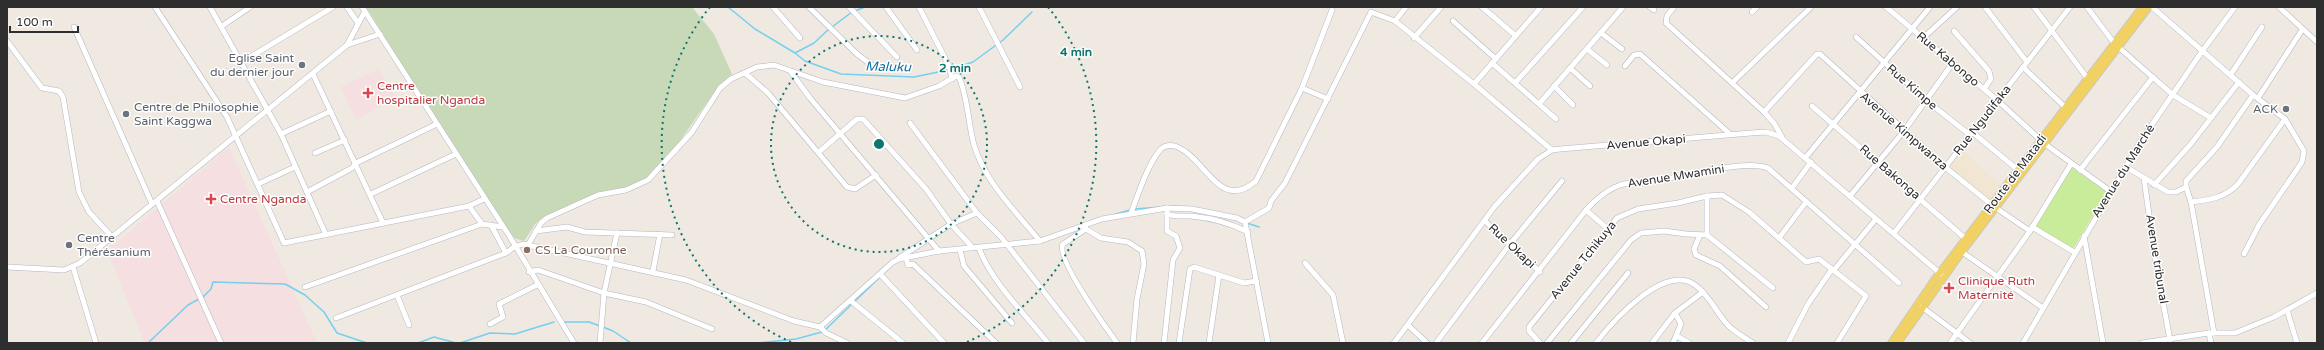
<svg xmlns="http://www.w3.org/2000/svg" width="2324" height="350" viewBox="0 0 2324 350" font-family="'Varela Round',sans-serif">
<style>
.education{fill:#f0e6d1}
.medical{fill:#f5dfe0}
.cemetery{fill:#c8d9b8}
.pitch{fill:#c9ec9a}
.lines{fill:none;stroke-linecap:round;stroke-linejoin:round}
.stream{stroke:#75cff0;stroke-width:1.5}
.minor-casing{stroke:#b4b7c1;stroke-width:6}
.major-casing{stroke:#c9c9c9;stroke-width:8}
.minor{stroke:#fff;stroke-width:5}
.major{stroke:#f2d163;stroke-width:6}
.ring{fill:none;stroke:#0f766e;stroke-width:2;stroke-dasharray:2 4}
.worship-dot{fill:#6b7280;stroke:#fff;stroke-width:1.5}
.health-dot{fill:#e0444e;stroke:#fff;stroke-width:1.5}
.education-dot{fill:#8d6e63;stroke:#fff;stroke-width:1.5}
.labels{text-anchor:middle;stroke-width:3;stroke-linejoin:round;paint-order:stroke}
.worship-label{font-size:12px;fill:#5b616d;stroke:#fff;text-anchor:end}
.street-label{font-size:12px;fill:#2e2e2e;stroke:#fff}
.health-label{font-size:12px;fill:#be3a42;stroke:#fff;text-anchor:start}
.education-label{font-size:12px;fill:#785e54;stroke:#fff;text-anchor:start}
.water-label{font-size:13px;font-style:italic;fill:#0d6fa3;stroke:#fff}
.centre{fill:#0f766e;stroke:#fff;stroke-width:2}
.ring-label{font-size:12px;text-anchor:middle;font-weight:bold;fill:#0f766e;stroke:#fff;stroke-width:3;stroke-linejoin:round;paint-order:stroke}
</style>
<rect width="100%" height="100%" fill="#efe9e1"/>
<path class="education" d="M1961 149 2001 186 1990 201 1948 166Z"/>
<g class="medical">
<path d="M379 69 395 98 356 120 341 87Z"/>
<path d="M229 147 317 343H145L107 251Z"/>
</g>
<path class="cemetery" d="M366 7H692L714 34 732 74C701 102 682 147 650 176 635 190 613 187 595 194 577 200 560 210 543 218L536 223 524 241 514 238 472 178Z"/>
<path class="pitch" d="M2071 167 2107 192 2073 249 2035 226Z"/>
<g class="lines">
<g class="stream">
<path d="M728 7 755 29 795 53 805 61 841 74 914 77 948 70"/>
<path d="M855 11 865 7"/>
<path d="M832 27 852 12"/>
<path d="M795 53 814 43 829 29"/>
<path d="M952 69 973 62 1003 40 1032 12"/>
<path d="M1134 209 1176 206"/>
<path d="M1113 215 1130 210"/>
<path d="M1247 223 1259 227"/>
<path d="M203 297 211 289 213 282 285 284 305 295 324 312 337 333 367 343"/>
<path d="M564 322H589L600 326"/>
<path d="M603 327 613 331 631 343"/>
<path d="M825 330 880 277"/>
<path d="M148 343 188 305 199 299"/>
<path d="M418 343 434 337 456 343"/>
<path d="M460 343 490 333 515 334 554 322"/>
<path d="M758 343 796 339 822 332"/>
</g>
<defs>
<g id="minor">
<path d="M155 7 227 117 284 243 469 206 484 199"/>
<path d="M210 7 281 134 326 235"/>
<path d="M347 7 358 23"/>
<path d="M362 7 510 237 574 343"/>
<path d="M773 7 800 38"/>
<path d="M809 7 857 54 873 66"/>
<path d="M849 7 897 57"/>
<path d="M886 7 917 50"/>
<path d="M919 7 949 66 952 79"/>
<path d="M979 7 1020 87"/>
<path d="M1482 7 1516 36"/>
<path d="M1650 7 1654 10"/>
<path d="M1674 7 1667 16 1666 23 1764 112 1774 123 1782 137"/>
<path d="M1886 7 1997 100 2045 144 2110 191"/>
<path d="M1985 7 2027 62"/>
<path d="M2034 7 2088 79"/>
<path d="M2087 7 2114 43 2132 59 2173 95 2211 118"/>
<path d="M2152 7 2253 95 2285 119 2304 151 2302 162 2259 225 2244 254"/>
<path d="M2279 7 2317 42"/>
<path d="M1752 12 1757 7"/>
<path d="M1395 21 1406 7"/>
<path d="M1453 21 1496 59"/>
<path d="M222 26 250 7"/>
<path d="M74 27 152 204"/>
<path d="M1954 31 1989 71 1991 79 1984 89"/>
<path d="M1601 33 1622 49"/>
<path d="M1856 37 1927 101 1970 135"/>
<path d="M1414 38 1441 7"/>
<path d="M1923 38 1957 7"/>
<path d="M7 41 42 88 59 91 63 97 79 192 89 212 113 238"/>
<path d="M347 45 365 11"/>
<path d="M1587 49 1607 65"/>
<path d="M242 62 333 7"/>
<path d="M1492 63 1556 119"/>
<path d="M1625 66 1634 55 1640 54 1730 134"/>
<path d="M2023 67 2066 108"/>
<path d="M1570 68 1590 86"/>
<path d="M791 72 810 98 939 251"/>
<path d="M745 73 768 93 847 187 855 189 876 175"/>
<path d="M313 74 383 223"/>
<path d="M2231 74 2262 27"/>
<path d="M1515 83 1583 7"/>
<path d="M1732 83 1811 7"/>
<path d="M1474 84 1541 7"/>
<path d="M1554 86 1573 105"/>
<path d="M1302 88 1328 99"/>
<path d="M2258 98 2302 30"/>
<path d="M1539 104 1623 7"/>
<path d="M1812 106 1966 239"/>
<path d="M1764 112 1817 54H1820L1945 167 1992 205"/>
<path d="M910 123 977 213 1001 237 1084 343"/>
<path d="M1972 132 2018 170"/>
<path d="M281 134 331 111"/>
<path d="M819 152 857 119H863L926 189 951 224 973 248"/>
<path d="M315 153 345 140"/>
<path d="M1806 157 1930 7"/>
<path d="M2126 167 2168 192H2176L2186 187 2191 202C2209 200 2225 198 2238 184L2285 119"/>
<path d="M2080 170 2153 77"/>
<path d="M2144 178 2155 259 2170 340"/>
<path d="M258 184 295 167"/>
<path d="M2154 185 2190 145 2239 82"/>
<path d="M2186 187V181L2217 147 2253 95"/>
<path d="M1792 188 1811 162"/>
<path d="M307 192 352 168 356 163 437 124"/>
<path d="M371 194 456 154"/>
<path d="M1707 196V235"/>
<path d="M1850 196 1904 131 1952 64"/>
<path d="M157 201 221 343"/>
<path d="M2191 202 2214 333"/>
<path d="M469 206 482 224 503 227"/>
<path d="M1996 208 2030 231"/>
<path d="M1586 210 1608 229"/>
<path d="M1131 213C1138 195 1148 163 1161 149 1165 145 1170 145 1175 146 1206 157 1219 213 1256 181L1302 88 1332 10"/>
<path d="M1167 214C1175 217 1182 216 1191 216 1212 218 1230 223 1248 232"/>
<path d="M1485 221 1540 272"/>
<path d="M1245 222 1269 208 1271 201 1285 183 1371 12 1395 21 1474 84 1552 150"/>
<path d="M491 225 506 253"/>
<path d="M1085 225 1086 229 1101 238 1128 242 1142 251 1144 264 1137 299 1133 343"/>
<path d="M2032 227 2074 252"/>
<path d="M1086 229 1063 244C1055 258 1107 329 1117 343"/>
<path d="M536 231 567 227 585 232 672 235"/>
<path d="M1894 233 2070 7"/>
<path d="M1700 235 1694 249 1696 255 1720 266 1766 307"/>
<path d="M2084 236 2103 343"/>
<path d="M1779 238 1806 202"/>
<path d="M528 245 541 223 547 218 598 195 626 190 648 180 692 132 720 88 731 79 757 67 774 65 823 82 905 98 939 86 956 76 959 77C968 98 968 123 974 145 985 182 1016 212 1040 241"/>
<path d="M979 248C992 283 1025 314 1048 343"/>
<path d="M960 250 964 266 1012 323"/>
<path d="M1962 252 2043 308"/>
<path d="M899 258 951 224 977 213"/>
<path d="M906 258 908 265 913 264 996 343"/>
<path d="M1305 263 1333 295 1343 343"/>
<path d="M7 267 64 270 80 263 347 45 380 34"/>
<path d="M73 267 96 343"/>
<path d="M1834 270 1876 219"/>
<path d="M653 271 660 234"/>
<path d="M529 272 538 270 604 293 646 302 712 329"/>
<path d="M880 274 944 343"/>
<path d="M305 287 482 224"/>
<path d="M397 295 409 325"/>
<path d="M851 301 903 343"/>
<path d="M1922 307 1970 343"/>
<path d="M2287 310 2297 343"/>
<path d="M336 318 506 253 514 247 523 244 686 280 794 321 820 327 893 262 899 259 939 251 1040 241 1102 219 1167 208 1192 209 1237 218 1245 222 1268 343"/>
<path d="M490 324 503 317 499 304 537 285"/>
<path d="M1408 325 1427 343"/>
<path d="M820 327 826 333 847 343"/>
<path d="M2209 333 2211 343"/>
<path d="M1677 336 1689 343"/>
<path d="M600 343 604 293 617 233"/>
<path d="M1164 343 1173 260 1180 248 1176 236 1167 231V208"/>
<path d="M1179 343 1190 269 1194 267 1244 283 1256 281"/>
<path d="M1209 343 1219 275"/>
<path d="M1394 343 1495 206 1538 159 1552 150 1560 149 1751 133 1766 132 1779 136 1942 275"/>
<path d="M1436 343 1510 244 1562 181"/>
<path d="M1482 343 1586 210C1596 199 1606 190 1620 185 1635 181 1650 181 1665 179 1690 176 1745 159 1768 168L1899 283"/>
<path d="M1540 343 1529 331V327L1617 218 1638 209 1678 203 1707 196 1722 195 1749 212 1806 262 1819 259 1866 296 1837 343"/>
<path d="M1547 343 1631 240 1641 233 1664 231 1686 234 1707 235 1773 288"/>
<path d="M1571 343 1628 273"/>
<path d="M1596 343C1612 322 1664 263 1695 285 1708 294 1715 310 1726 323 1732 331 1744 337 1753 343"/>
<path d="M1652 343 1675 313"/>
<path d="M1673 343 1681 324 1675 313 1703 292"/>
<path d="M1788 343 1808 304 1832 269"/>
<path d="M1950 343 2030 231 2071 164"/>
<path d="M2023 343 2140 142 2203 50 2235 7"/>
<path d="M2142 343 2209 333H2235L2274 317 2317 293"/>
</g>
<g id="major">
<path d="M1891 343 1934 280 2142 7"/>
<path d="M1898 343 1962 252 2149 7"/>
</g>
</defs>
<use href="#minor" class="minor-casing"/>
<use href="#major" class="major-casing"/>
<use href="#minor" class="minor"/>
<use href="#major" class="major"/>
</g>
<g class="ring">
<circle cx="879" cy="144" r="108"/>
<path d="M791 342A217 217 0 0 1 710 7M1048 7A217 217 0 0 1 967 342"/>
</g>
<g class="worship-dot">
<circle cx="302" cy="65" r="4"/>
<circle cx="2286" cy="109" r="4"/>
<circle cx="126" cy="114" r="4"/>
<circle cx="69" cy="245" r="4"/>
</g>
<g class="health-dot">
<path d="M366 87h4v4h4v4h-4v4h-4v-4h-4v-4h4z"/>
<path d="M209 193h4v4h4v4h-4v4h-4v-4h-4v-4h4z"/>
<path d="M1947 282h4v4h4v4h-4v4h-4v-4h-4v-4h4z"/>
</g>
<circle class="education-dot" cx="527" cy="250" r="4"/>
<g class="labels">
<g class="worship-label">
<text x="294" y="62">Eglise Saint<tspan x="294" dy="14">du dernier jour</tspan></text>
<text x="134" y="111" text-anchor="start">Centre de Philosophie<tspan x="134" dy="14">Saint Kaggwa</tspan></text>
<text x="2278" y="113">ACK</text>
<text x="77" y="242" text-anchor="start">Centre<tspan x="77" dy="14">Thérésanium</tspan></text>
</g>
<g class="street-label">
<text transform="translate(1948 59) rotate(40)" y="4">Rue Kabongo</text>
<text transform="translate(1912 87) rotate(41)" y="4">Rue Kimpe</text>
<text transform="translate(1982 120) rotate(-52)" y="4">Rue Ngudifaka</text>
<text transform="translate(1904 131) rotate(41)" y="4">Avenue Kimpwanza</text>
<text transform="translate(1646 142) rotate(-5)" y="4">Avenue Okapi</text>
<text transform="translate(2123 171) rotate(-58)" y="4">Avenue du Marché</text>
<text transform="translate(1890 172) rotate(41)" y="4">Rue Bakonga</text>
<text transform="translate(2015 174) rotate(-53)" y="4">Route de Matadi</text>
<text transform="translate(1676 176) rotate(-9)" y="4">Avenue Mwamini</text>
<text transform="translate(1512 246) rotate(43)" y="4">Rue Okapi</text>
<text transform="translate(2157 259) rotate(81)" y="4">Avenue tribunal</text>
<text transform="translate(1583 260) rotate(-51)" y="4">Avenue Tchikuya</text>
</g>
<g class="health-label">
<text x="377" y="90">Centre<tspan x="377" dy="14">hospitalier Nganda</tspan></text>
<text x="220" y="203">Centre Nganda</text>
<text x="1958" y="285">Clinique Ruth<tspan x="1958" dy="14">Maternité</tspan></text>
</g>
<g class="education-label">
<text x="535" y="254">CS La Couronne</text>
</g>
<g class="water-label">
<text transform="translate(888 66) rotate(1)" y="5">Maluku</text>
</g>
</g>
<circle cx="879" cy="144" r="6" class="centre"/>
<g class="ring-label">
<text x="1076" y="56">4 min</text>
<text x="955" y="72">2 min</text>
</g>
<rect width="2324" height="350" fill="none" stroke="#2e2e2e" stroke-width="16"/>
<path d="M10 26v6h68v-6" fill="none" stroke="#2e2e2e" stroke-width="2"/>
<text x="16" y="26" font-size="12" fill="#2e2e2e" stroke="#ffffff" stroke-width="3" paint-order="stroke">100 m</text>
</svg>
